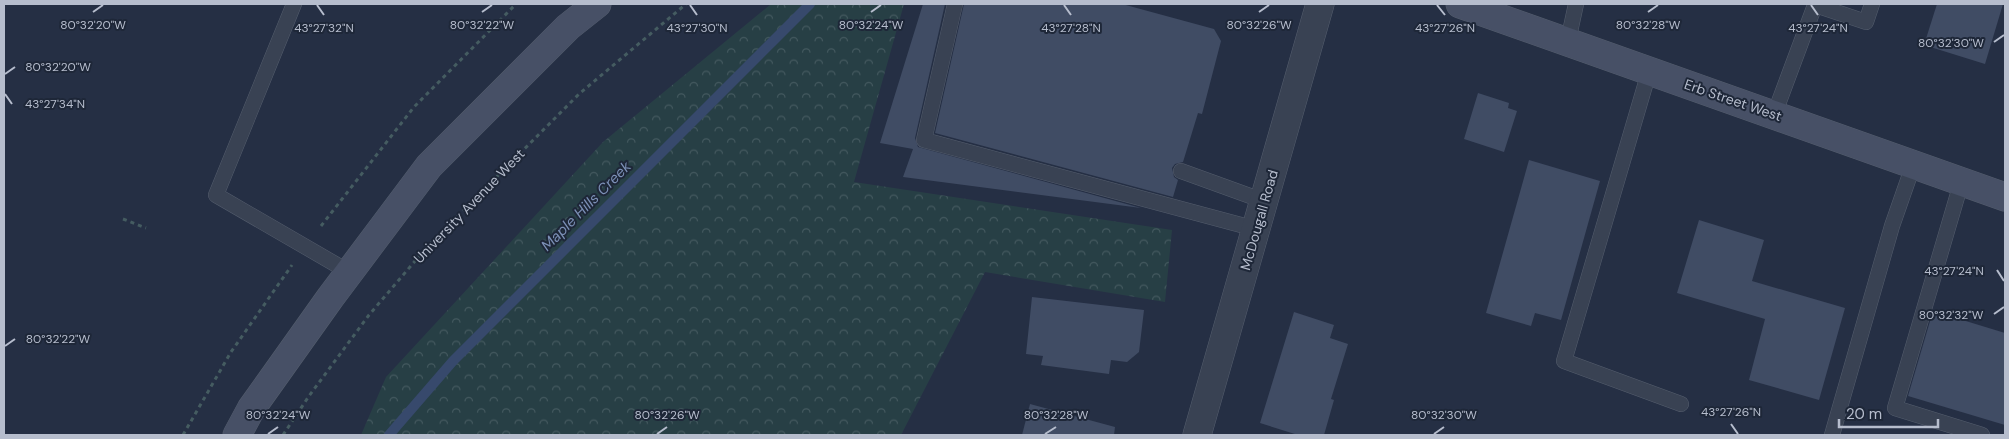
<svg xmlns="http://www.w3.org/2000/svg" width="2009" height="439" viewBox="0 0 2009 439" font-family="'DM Sans',sans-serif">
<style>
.forest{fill:url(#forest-crowns)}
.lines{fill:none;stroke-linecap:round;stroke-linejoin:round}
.stream{stroke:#37496c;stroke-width:10}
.building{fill:#404c64}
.service-casing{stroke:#545d6d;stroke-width:16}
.minor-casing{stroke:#545d6d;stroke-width:29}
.secondary-casing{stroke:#545d6d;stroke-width:29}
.path{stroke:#455c61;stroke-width:3;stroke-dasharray:4 4;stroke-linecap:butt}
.service{stroke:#394253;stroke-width:15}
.minor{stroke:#394253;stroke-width:28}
.secondary{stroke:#475066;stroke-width:28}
.ticks{fill:none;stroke:#b6bdcd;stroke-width:2}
.labels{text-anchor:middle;stroke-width:4;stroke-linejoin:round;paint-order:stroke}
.street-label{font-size:14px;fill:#b6bdcd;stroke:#1e2738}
.water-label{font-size:15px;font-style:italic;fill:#7c90b6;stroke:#1e2738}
.ticks-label{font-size:12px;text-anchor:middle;fill:#b6bdcd;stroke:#1e2738;stroke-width:4;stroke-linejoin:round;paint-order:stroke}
</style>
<defs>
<pattern id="forest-crowns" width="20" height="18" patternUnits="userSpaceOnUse" patternTransform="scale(1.25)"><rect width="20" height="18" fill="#273f45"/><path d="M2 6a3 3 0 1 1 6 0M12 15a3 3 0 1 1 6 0" fill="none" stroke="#44595f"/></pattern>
</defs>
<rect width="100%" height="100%" fill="#252f44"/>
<path class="forest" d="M771 4H904L854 182 1172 230 1165 302 985 272 901 435H361L386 377 603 142Z"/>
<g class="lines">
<path class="stream" d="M389 435 453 361 810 4"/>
</g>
<g class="building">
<path d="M923 4H945L915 138 918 147 1141 208 903 177 913 149 880 143Z"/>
<path d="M964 4H1122L1214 29 1221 41 1202 114 1198 113 1183 162 1175 164 1172 168 1174 177 1178 180 1173 197 935 133Z"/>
<path d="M1937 4H2003L1985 64 1924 45Z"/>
<path d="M1478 93 1509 103 1508 108 1517 111 1504 152 1464 139Z"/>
<path d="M1529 160 1600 181 1561 320 1535 313 1531 326 1486 313Z"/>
<path d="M1699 220 1764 240 1752 281 1845 308 1819 400 1749 380 1765 319 1677 293Z"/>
<path d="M1032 297 1144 310 1139 352 1127 362 1111 360 1109 374 1041 365 1043 356 1026 354Z"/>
<path d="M1933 311 2005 333V425L1908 396Z"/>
<path d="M1294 312 1334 325 1330 338 1348 344 1331 399 1334 400 1324 435H1298L1260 423Z"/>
<path d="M1030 404 1115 427 1114 435H1022Z"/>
</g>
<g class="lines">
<defs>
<g id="service">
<path d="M294 4 216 195 349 272"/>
<path d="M955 4 924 140 1256 229"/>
<path d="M1568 41 1576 4"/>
<path d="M1649 72 1564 361 1681 404"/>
<path d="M1774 115 1815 5 1866 22 1872 4"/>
<path d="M1181 171 1264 201"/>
<path d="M1962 180 1895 408 1982 435"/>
<path d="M1832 435 1892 226 1914 163"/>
</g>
<path id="minor" d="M1197 435 1320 4"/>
<g id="secondary">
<path d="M1460 4 2005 197"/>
<path d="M237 435 251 409 330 298 429 166 568 27 597 4"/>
</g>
</defs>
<use href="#service" class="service-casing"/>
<use href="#minor" class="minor-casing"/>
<use href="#secondary" class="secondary-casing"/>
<g class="path">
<path d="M123 219 146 228"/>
<path d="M321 226 414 107 516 4"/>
<path d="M183 435 231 352 292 265"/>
<path d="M283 435 309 396 369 315 427 247 579 94 686 4"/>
</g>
<use href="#service" class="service"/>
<use href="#minor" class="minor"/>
<use href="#secondary" class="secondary"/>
</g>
<path class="ticks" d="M317 5 324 15M690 5 697 15M1064 5 1071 15M1437 5 1445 15M1811 5 1818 15M93 12 103 5M482 12 492 5M871 12 881 5M1259 12 1269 5M1648 12 1658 5M1994 42 2004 35M5 74 15 67M5 94 12 104M1997 270 2004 281M1994 314 2004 307M5 346 15 339M1731 424 1738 434M268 434 278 427M657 434 667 427M1045 434 1056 427M1434 434 1444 427"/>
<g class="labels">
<g class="street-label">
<text transform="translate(1733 100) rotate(19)" y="5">Erb Street West</text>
<text transform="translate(469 206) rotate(-46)" y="5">University Avenue West</text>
<text transform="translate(1259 220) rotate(-74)" y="5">McDougall Road</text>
</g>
<g class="water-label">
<text transform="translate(586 206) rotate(-45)" y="5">Maple Hills Creek</text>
</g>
</g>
<g class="ticks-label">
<text x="93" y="29">80°32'20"W</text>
<text x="482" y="29">80°32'22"W</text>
<text x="871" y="29">80°32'24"W</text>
<text x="1259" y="29">80°32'26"W</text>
<text x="1648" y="29">80°32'28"W</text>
<text x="1071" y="32">43°27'28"N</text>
<text x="1445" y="32">43°27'26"N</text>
<text x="324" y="32">43°27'32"N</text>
<text x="697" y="32">43°27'30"N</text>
<text x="1818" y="32">43°27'24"N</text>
<text x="1951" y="47">80°32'30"W</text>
<text x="58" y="71">80°32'20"W</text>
<text x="55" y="108">43°27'34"N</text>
<text x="1954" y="275">43°27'24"N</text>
<text x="1951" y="319">80°32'32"W</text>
<text x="58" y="343">80°32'22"W</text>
<text x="1731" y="416">43°27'26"N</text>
<text x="278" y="419">80°32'24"W</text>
<text x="667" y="419">80°32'26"W</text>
<text x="1056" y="419">80°32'28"W</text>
<text x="1444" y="419">80°32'30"W</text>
</g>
<rect width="2009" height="439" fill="none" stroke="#b6bdcd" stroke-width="10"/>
<path d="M1839 419v8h99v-8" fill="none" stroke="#b6bdcd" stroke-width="2.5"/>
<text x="1846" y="419" font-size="15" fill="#b6bdcd" stroke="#1e2738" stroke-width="4" paint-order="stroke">20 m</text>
</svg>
